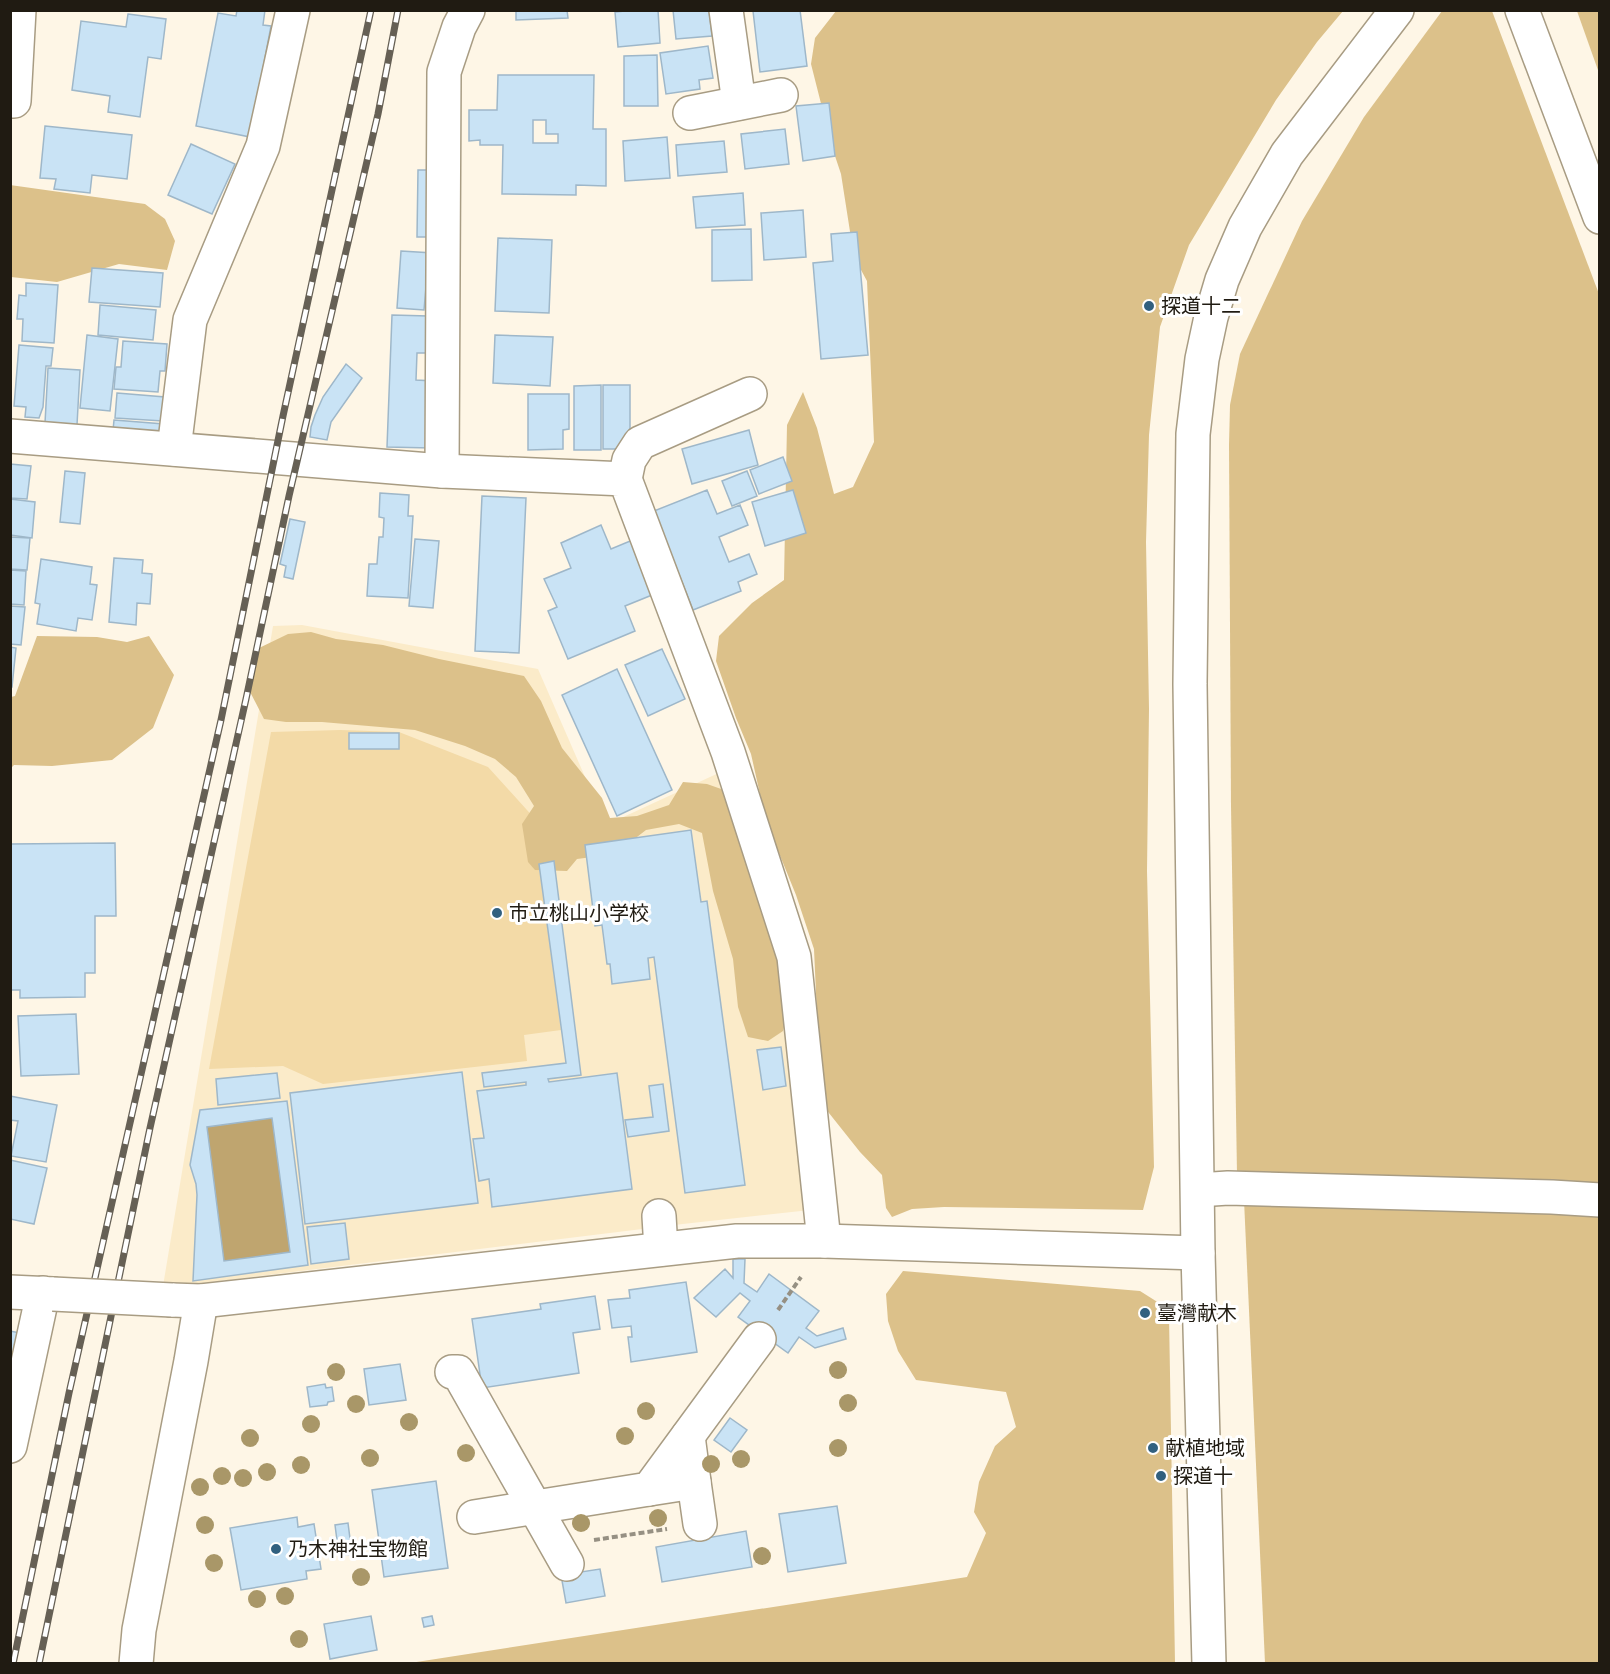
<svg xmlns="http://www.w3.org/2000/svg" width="1610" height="1674" viewBox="0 0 1610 1674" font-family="Spectral,'Noto Sans JP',serif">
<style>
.built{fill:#fbebc9}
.green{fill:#f3daa7}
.forest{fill:#dcc18a}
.water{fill:#bfa56f}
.building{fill:#c9e3f5;stroke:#9eb7c9;stroke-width:1.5;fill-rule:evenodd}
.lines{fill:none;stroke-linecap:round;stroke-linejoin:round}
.minor-casing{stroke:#a89c83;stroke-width:36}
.path{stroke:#969083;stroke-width:4;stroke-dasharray:6 3;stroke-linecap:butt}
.minor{stroke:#fff;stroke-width:33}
.rail-casing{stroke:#666055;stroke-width:7}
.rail{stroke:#fff;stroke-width:4.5;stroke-dasharray:14;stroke-linecap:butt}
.minor-bridge-casing{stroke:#a89c83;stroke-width:36;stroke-linecap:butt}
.minor-bridge{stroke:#fff;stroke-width:33}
.tree{fill:#a99768}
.poi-dot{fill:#31607f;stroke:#fff;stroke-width:2}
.labels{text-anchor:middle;stroke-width:6;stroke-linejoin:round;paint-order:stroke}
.poi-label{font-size:20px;fill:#201b12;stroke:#fff;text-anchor:start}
</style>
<rect width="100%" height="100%" fill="#fef6e6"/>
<path class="built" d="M302 625 538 669 606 825 723 771 782 960 810 1210 683 1224 195 1284 163 1286 273 626Z"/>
<path class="green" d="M340 730 399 732 488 767 545 830 539 864 561 1030 524 1035 527 1061 323 1084 283 1066 209 1069 271 732Z"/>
<g class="forest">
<path d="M836 11H1343L1317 42 1276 100 1189 245 1160 327 1149 435 1146 542 1149 709 1147 871 1154 1167 1143 1210 944 1207 912 1209 892 1217 886 1208 882 1175 860 1152 821 1103 814 949 796 895 766 821 751 754 736 718 716 661 719 636 752 603 784 580 787 425 803 392 817 428 834 494 853 487 874 442 867 281 854 257 841 174 832 147 811 64 815 38Z"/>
<path d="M1442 11H1492L1599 294V1190L1237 1174 1231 806 1229 445 1230 405 1240 354 1302 221 1364 117Z"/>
<path d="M1577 11H1599V73Z"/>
<path d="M10 185 145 204 165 219 175 241 167 270 119 264 57 282 11 277Z"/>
<path d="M311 632 336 639 383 645 439 659 524 676 541 701 562 748 602 798 610 818 637 816 669 805 683 782 707 784 724 790 791 998 783 1031 768 1041 748 1037 738 1007 733 959 713 891 702 833 679 824 646 830 615 854 577 859 567 871 535 870 528 862 522 824 534 806 516 777 495 759 465 746 415 730 322 722H286L264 719 246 684 257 649 288 634Z"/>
<path d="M37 636 97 637 127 642 149 636 174 675 153 728 112 760 52 766 14 765 11 768V697L15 696Z"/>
<path d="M1244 1200 1599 1213V1663H1265Z"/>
<path d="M903 1271 1140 1291 1159 1303 1169 1316 1175 1663H410L967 1577 986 1533 974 1512 979 1482 995 1446 1016 1427 1006 1392 916 1380 898 1351 888 1321 886 1294Z"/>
</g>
<path class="water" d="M272 1118 290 1252 224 1261 207 1127Z"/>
<g class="building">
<path d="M237 10H265L263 25 271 26 250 137 196 126 218 13 236 16Z"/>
<path d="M516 10H567L568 18 516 20Z"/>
<path d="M635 10H658L660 43 618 47 615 12Z"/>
<path d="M673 10H709L712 36 676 39Z"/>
<path d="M760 10H800L807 66 760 72 753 11Z"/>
<path d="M128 14 166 19 161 59 148 57 140 117 108 112 110 96 72 90 81 21 126 27Z"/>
<path d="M708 46 713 78 699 80 700 89 666 94 660 53Z"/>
<path d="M657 55 658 106H624V56Z"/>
<path d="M498 75H594L593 129H606V186L576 185V195L502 194 503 145H480V140L469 141V110H497ZM533 120H546V134H558V143H533Z"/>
<path d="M829 103 835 156 803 161 796 106Z"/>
<path d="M45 126 132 135 127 179 92 175 90 193 54 189 56 179 40 178Z"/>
<path d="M785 129 789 164 745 169 741 134Z"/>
<path d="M667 137 670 178 625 181 623 141Z"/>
<path d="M724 141 727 172 678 176 676 145Z"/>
<path d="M191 144 235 164 212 214 168 195Z"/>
<path d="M418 170H437L435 237H417Z"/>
<path d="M743 193 745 225 696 228 693 197Z"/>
<path d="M803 210 806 257 764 260 761 213Z"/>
<path d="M751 229 752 280 712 281V230Z"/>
<path d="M857 232 868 355 821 359 813 263 833 261 831 234Z"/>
<path d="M498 238 552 240 549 313 495 311Z"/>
<path d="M401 251 433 253 431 288 426 287 424 310 397 308Z"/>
<path d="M92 268 163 273 160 307 89 302Z"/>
<path d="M26 283 58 285 54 343 22 341 23 319H17L19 295 26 296Z"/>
<path d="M100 305 156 310 153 340 98 335Z"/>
<path d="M392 315 428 316 427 353H417L416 380 434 381 431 448 387 447Z"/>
<path d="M87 335 118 339 110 411 80 408Z"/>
<path d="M495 335 553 337 550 386 493 383Z"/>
<path d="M123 341 167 344 165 371H160L158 392 114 389 116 367H121Z"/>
<path d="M19 345 53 348 51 366H46L43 407 39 418 25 417 26 407 14 406Z"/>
<path d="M346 364 362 378 331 422 327 440 310 437 311 427 315 415 323 397Z"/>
<path d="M48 368 80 370 77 425 45 423Z"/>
<path d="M601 385V450H574V386Z"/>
<rect x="603" y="385" width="27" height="64"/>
<path d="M117 393 165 397 163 421 115 418Z"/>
<path d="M528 394H569V429L563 430V449L528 450Z"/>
<path d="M114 420 164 424 162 444 112 441Z"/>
<path d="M749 430 758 465 692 484 682 449Z"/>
<path d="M783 457 792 481 759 494 750 470Z"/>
<path d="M10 464 31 466 27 499 10 498Z"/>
<path d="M65 471 85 473 80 524 60 522Z"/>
<path d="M747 471 757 496 732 506 722 481Z"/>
<path d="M707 490 717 514 740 505 748 525 719 537 729 562 749 554 757 574 738 582 741 591 693 610 654 511Z"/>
<path d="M793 490 806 533 765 546 752 502Z"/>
<path d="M380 493 409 495 408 516H413L408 598 367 596 369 564H377L379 537H383L384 518 379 517Z"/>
<path d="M482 496 526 498 519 653 475 651Z"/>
<path d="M10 499 35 502 32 538 10 535Z"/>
<path d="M290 519 305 522 293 579 284 577 286 566 280 564Z"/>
<path d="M601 525 611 549 635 539 657 593 625 606 635 631 568 659 548 611 557 607 544 579 571 568 561 543Z"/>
<path d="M10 537 30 538 27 570 10 569Z"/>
<path d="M415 539 439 541 433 608 409 606Z"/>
<path d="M114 558 143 560 142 573 152 574 150 604 137 603 136 625 109 622Z"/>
<path d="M41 559 92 567 90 584 97 585 92 620 78 618 76 631 37 624 40 604 35 603Z"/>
<path d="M10 570 26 571 24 605 10 604Z"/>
<path d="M10 606 25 607 21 645 10 644Z"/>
<path d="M10 647 16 648 12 687H10Z"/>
<path d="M662 649 685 699 648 716 625 665Z"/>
<path d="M617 669 672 790 617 816 562 695Z"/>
<rect x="349" y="733" width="50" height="16"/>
<path d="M691 830 701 902 707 901 745 1185 685 1193 654 957 648 958 650 979 612 984 610 964H607L602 925 595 926 585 845Z"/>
<path d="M115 843 116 916H95V973H85V997L20 998V990H10V844Z"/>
<path d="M554 861 581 1075 548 1079 549 1082 617 1073 632 1189 492 1207 489 1179 479 1181 473 1139 484 1138 477 1091 526 1085V1082L484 1087 482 1073 566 1063 539 864Z"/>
<path d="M76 1014 79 1074 21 1076 18 1016Z"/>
<path d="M781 1047 786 1086 763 1090 757 1050Z"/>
<path d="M462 1072 478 1203 305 1224 290 1093Z"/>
<path d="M277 1073 280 1098 218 1105 216 1079Z"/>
<path d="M663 1084 669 1131 628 1137 625 1120 653 1117 649 1086Z"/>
<path d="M10 1096 57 1105 46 1162 11 1156 18 1121 10 1120Z"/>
<path d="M287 1101 308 1265 193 1281 197 1195 196 1184 190 1165 200 1110ZM272 1118 290 1252 224 1261 207 1127Z"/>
<path d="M10 1160 47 1168 34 1224 10 1219Z"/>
<path d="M345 1223 349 1259 311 1264 307 1227Z"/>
<path d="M733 1259H745L744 1283 757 1292 769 1274 819 1311 806 1328 817 1336 843 1328 846 1339 815 1348 799 1337 788 1353 738 1317 750 1301 740 1293 716 1317 694 1298 725 1269 733 1278Z"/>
<path d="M686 1282 697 1352 631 1362 628 1337H632L631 1326 612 1328 608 1300 630 1298 629 1290Z"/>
<path d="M595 1296 600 1329 573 1333 579 1373 482 1388 472 1319 541 1309 540 1304Z"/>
<path d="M10 1331 25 1334 10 1380Z"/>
<path d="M400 1364 406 1400 369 1405 364 1369Z"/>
<path d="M325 1384 326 1388 332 1387 334 1401 328 1402 327 1405 310 1407 307 1387Z"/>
<path d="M730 1418 747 1430 731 1452 714 1440Z"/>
<path d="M436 1481 448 1568 384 1577 372 1490Z"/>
<path d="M837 1506 846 1563 788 1572 779 1514Z"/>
<path d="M297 1517 298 1527 314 1524 321 1569 306 1571 307 1579 241 1590 230 1528Z"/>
<path d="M348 1523 352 1554 339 1556 335 1525Z"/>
<path d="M746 1531 752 1567 662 1582 656 1547Z"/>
<path d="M600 1569 605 1596 566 1603 561 1575Z"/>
<path d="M371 1616 377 1650 330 1659 324 1624Z"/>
<path d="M432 1616 434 1625 424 1627 422 1618Z"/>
</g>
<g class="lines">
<defs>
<g id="minor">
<path d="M726 10 739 103"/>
<path d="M1522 10 1600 217"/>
<path d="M10 101H14L19 10"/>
<path d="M690 113 781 95"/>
<path d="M10 436 442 471 625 479 728 752 794 957 824 1241"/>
<path d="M174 449 190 320 263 146 293 10"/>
<path d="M442 471 444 72 459 27 468 10"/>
<path d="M625 479 629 460 640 443 750 394"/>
<path d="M1198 1190 1228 1188 1552 1197 1600 1200"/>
<path d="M659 1216 661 1249"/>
<path d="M10 1292 53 1294"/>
<path d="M172 1300 201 1301 737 1241H824L1198 1253"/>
<path d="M452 1372H458L567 1564"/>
<path d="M10 1446 43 1293"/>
<path d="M694 1482 700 1524"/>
<path d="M649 1489 694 1482 688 1436"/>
<path d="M474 1517 649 1489 759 1339"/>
<path d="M136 1664 139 1630 191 1361 201 1301"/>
<path d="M1209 1664 1198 1253 1190 684 1193 434 1202 359 1211 317 1222 280 1245 227 1287 154 1397 10"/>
</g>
</defs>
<use href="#minor" class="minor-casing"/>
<g class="path">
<path d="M778 1310 801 1277"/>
<path d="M594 1540 667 1529"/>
</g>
<use href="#minor" class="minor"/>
<defs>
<g id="rail">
<path d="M13 1664 69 1393 221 720 283 416 371 10"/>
<path d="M39 1664 150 1128 246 699 289 496 378 114 398 10"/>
</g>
</defs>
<use href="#rail" class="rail-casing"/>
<use href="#rail" class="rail"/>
<defs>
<path id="minor-bridge" d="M53 1294 172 1300"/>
</defs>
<use href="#minor-bridge" class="minor-bridge-casing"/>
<use href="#minor-bridge" class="minor-bridge"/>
</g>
<g class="tree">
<circle cx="838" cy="1370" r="9"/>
<circle cx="336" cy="1372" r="9"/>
<circle cx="848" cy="1403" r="9"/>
<circle cx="356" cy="1404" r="9"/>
<circle cx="646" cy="1411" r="9"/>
<circle cx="409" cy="1422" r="9"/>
<circle cx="311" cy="1424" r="9"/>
<circle cx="625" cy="1436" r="9"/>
<circle cx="250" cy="1438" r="9"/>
<circle cx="838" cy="1448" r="9"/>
<circle cx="466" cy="1453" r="9"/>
<circle cx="370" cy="1458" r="9"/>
<circle cx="741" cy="1459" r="9"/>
<circle cx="711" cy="1464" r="9"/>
<circle cx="301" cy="1465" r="9"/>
<circle cx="267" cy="1472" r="9"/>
<circle cx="222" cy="1476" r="9"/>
<circle cx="243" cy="1478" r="9"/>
<circle cx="200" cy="1487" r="9"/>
<circle cx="658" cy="1518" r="9"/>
<circle cx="581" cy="1523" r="9"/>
<circle cx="205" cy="1525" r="9"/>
<circle cx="762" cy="1556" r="9"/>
<circle cx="214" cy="1563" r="9"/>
<circle cx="361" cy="1577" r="9"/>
<circle cx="285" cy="1596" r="9"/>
<circle cx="257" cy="1599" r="9"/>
<circle cx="299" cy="1639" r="9"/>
</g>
<g class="poi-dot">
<circle cx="1149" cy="306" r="6"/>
<circle cx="497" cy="913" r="6"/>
<circle cx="1145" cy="1313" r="6"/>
<circle cx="1153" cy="1448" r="6"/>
<circle cx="1161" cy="1476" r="6"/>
<circle cx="276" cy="1549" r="6"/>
</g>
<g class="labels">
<g class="poi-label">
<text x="1161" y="313">探道十二</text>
<text x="509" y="920">市立桃山小学校</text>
<text x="1157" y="1320">臺灣献木</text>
<text x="1165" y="1455">献植地域</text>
<text x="1173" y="1483">探道十</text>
<text x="288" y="1556">乃木神社宝物館</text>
</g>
</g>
<rect width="1610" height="1674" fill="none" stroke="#201b12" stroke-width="24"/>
</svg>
